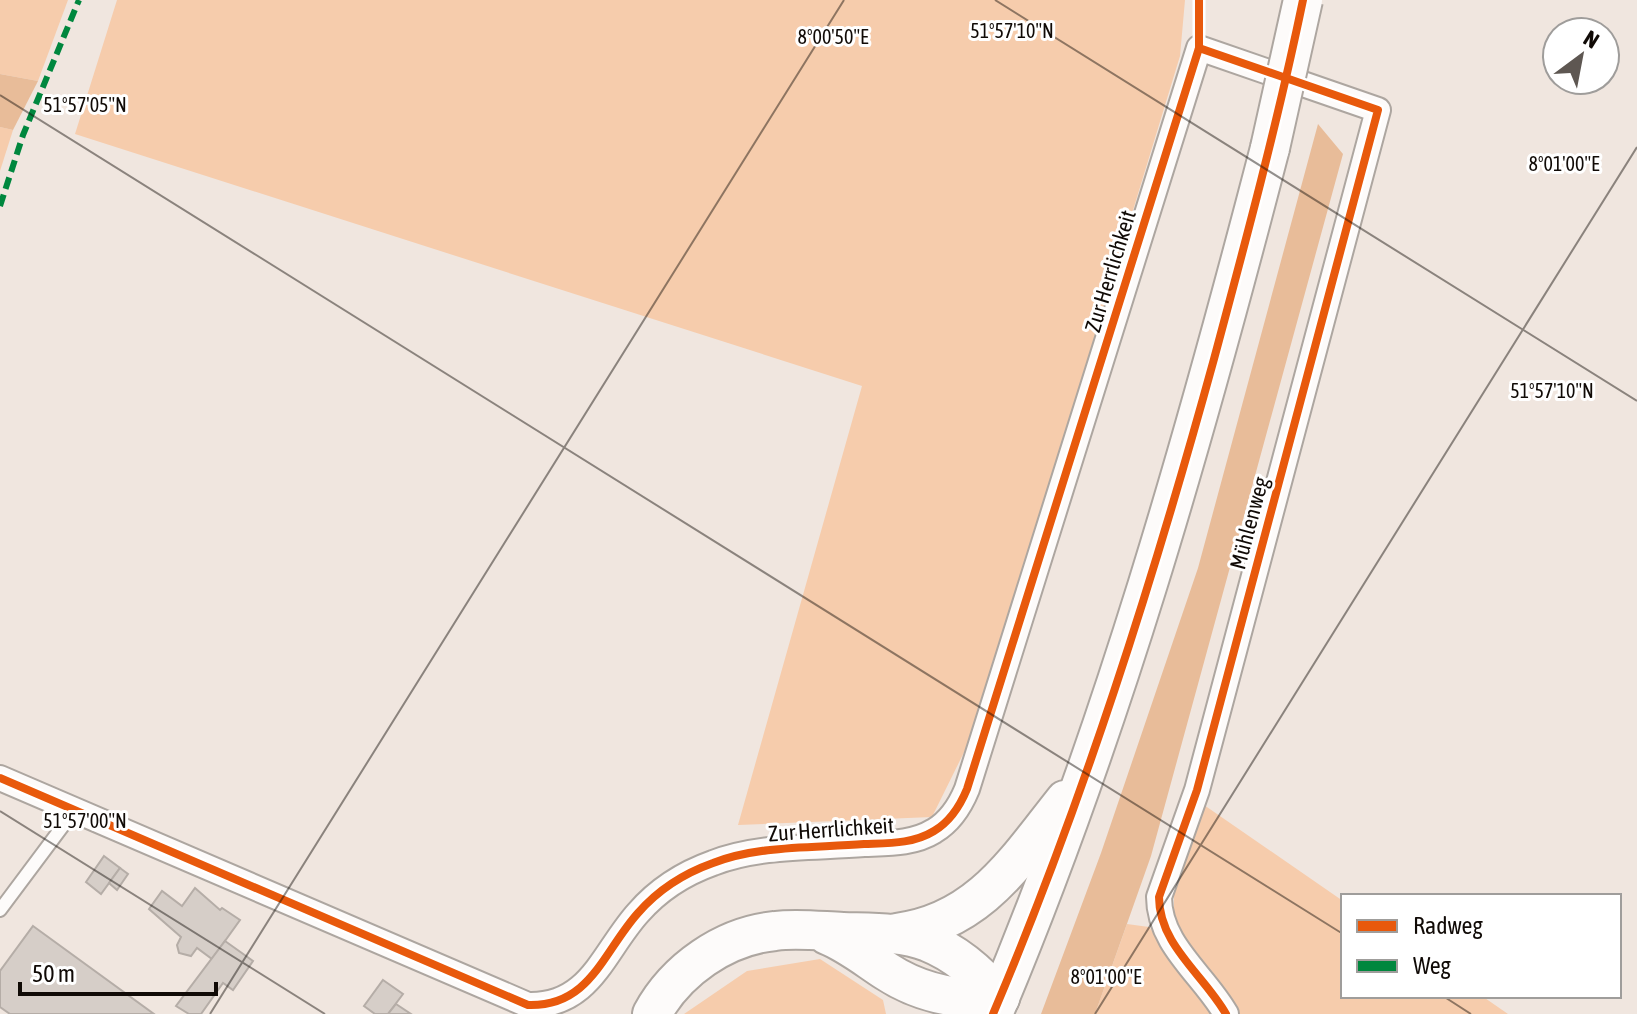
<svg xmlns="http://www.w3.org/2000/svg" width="1637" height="1014" viewBox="0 0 1637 1014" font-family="'Asap Condensed',sans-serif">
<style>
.green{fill:#f6ccac}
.forest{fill:#e8bc99}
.building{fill:#d6cec8;stroke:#b5ada7;stroke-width:2}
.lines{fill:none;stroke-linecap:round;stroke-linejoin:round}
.lane-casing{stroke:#ada6a0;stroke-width:16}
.street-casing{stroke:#ada6a0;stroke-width:28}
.primary-casing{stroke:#ada6a0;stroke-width:42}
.lane{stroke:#fdfbfa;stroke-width:12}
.street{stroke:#fdfbfa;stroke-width:24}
.primary{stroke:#fdfbfa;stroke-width:38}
.primary-bridge-casing{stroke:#ada6a0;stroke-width:42;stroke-linecap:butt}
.primary-bridge{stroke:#fdfbfa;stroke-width:38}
.quiet{stroke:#00873e;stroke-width:6;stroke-dasharray:12 6;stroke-linecap:butt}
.cycleway-casing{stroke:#fff;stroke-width:13}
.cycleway{stroke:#e8590c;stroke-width:8}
.ticks{fill:none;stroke:#100a06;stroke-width:2;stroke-opacity:0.45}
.labels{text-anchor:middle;stroke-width:6;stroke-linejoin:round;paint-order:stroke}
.street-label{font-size:22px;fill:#100a06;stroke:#fff}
.ticks-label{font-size:20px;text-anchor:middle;fill:#100a06;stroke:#fff;stroke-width:6;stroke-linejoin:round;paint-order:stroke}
</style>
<rect width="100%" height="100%" fill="#f0e6df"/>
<g class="green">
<path d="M0 0H68L38 81 0 74Z"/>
<path d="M117 0H1185L1180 56 974 732 932 817 738 825 862 386 75 134Z"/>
<path d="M0 127 13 130 0 171Z"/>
<path d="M1204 805 1343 901V996H1482L1508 1014H1237L1232 1002 1174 923V890Z"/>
<path d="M1127 924 1149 927 1216 1014H1095Z"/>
<path d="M820 959 883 1000 886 1014H684L747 971Z"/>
</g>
<g class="forest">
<path d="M0 74 38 81 13 130 0 127Z"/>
<path d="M1318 124 1343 154 1151 856 1095 1014H1041L1101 853 1198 568Z"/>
</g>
<g class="building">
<path d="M104 856 120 868 101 894 86 882Z"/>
<path d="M120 868 128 874 117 890 109 883Z"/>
<path d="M195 888 220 910 222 908 240 920 212 959 197 948 191 956 179 953 177 945 181 937 149 909 162 891 182 906Z"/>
<path d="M33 926 154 1014H10L0 1007V971Z"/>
<path d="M225 941 253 961 233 990 223 983 201 1014H189L176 1006Z"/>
<path d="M383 980 403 994 388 1014H375L364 1006Z"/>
<path d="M396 1004 411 1014H388Z"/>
</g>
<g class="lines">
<defs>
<path id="lane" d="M0 910 74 811"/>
<path id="street" d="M0 778 528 1005C590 1007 603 952 638 913 658 890 685 873 713 863 759 845 815 848 864 844 888 843 913 844 934 831 951 821 960 806 967 789L1199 48 1378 110 1197 790 1159 897C1159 945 1204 975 1226 1014"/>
<g id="primary">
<path d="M896 933C979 923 1017 860 1065 800"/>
<path d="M827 935C849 944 866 958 886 971 921 994 959 1001 1000 998"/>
<path d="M652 1014C676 970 724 936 775 931 797 928 820 931 843 932 872 933 901 932 928 942 958 954 980 974 1000 998"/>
<path d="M993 1014C1111 734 1194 441 1270 148"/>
</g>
</defs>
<use href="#lane" class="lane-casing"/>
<use href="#street" class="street-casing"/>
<use href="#primary" class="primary-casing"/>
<use href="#lane" class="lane"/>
<use href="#street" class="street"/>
<use href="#primary" class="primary"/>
<defs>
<path id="primary-bridge" d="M1270 148 1303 0"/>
</defs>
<use href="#primary-bridge" class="primary-bridge-casing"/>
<use href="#primary-bridge" class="primary-bridge"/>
<path class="quiet" d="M0 206 23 135 79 0"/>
<defs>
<g id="cycleway">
<path d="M1199 48 1378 110 1197 790 1159 897C1159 945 1204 975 1226 1014"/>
<path d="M0 778 528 1005C590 1007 603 952 638 913 658 890 685 873 713 863 759 845 815 848 864 844 888 843 913 844 934 831 951 821 960 806 967 789L1199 48V0"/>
<path d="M993 1014C1083 802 1153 581 1214 359 1246 240 1278 121 1303 0"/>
</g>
</defs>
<use href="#cycleway" class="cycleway-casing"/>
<use href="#cycleway" class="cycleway"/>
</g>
<path class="ticks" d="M995 0 1637 401M0 95 1343 934M0 811 325 1014M1443 996 1471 1014M210 1014 844 0M1095 1014 1637 147"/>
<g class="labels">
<g class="street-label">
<text transform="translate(1110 271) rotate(-73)" y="8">Zur Herrlichkeit</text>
<text transform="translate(1249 523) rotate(-75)" y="8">Mühlenweg</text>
<text transform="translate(831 829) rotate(-4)" y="8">Zur Herrlichkeit</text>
</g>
</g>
<g class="ticks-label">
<text x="1012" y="38">51°57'10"N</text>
<text x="833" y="44">8°00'50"E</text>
<text x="85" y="112">51°57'05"N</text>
<text x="1564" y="171">8°01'00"E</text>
<text x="1552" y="398">51°57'10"N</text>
<text x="85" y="828">51°57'00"N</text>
<text x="1106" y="984">8°01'00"E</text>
</g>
<rect x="1341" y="894" width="280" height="104" fill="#ffffff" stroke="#9f9d9b" stroke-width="2"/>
<rect x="1357" y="920" width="40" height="12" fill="#e8590c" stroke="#9f9d9b" stroke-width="2"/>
<text x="1413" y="934" font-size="24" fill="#100a06">Radweg</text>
<rect x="1357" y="960" width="40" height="12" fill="#00873e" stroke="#9f9d9b" stroke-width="2"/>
<text x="1413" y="974" font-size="24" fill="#100a06">Weg</text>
<g transform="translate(1581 56) rotate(32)"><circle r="38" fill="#ffffff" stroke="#9f9d9b" stroke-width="2"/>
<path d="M0-6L14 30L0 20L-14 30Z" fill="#5e5752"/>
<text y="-12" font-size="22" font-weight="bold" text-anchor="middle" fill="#100a06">N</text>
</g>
<path d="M20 982v12h196v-12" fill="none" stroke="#100a06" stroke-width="4"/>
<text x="32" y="982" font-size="24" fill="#100a06" stroke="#ffffff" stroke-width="6" paint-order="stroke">50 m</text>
</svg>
